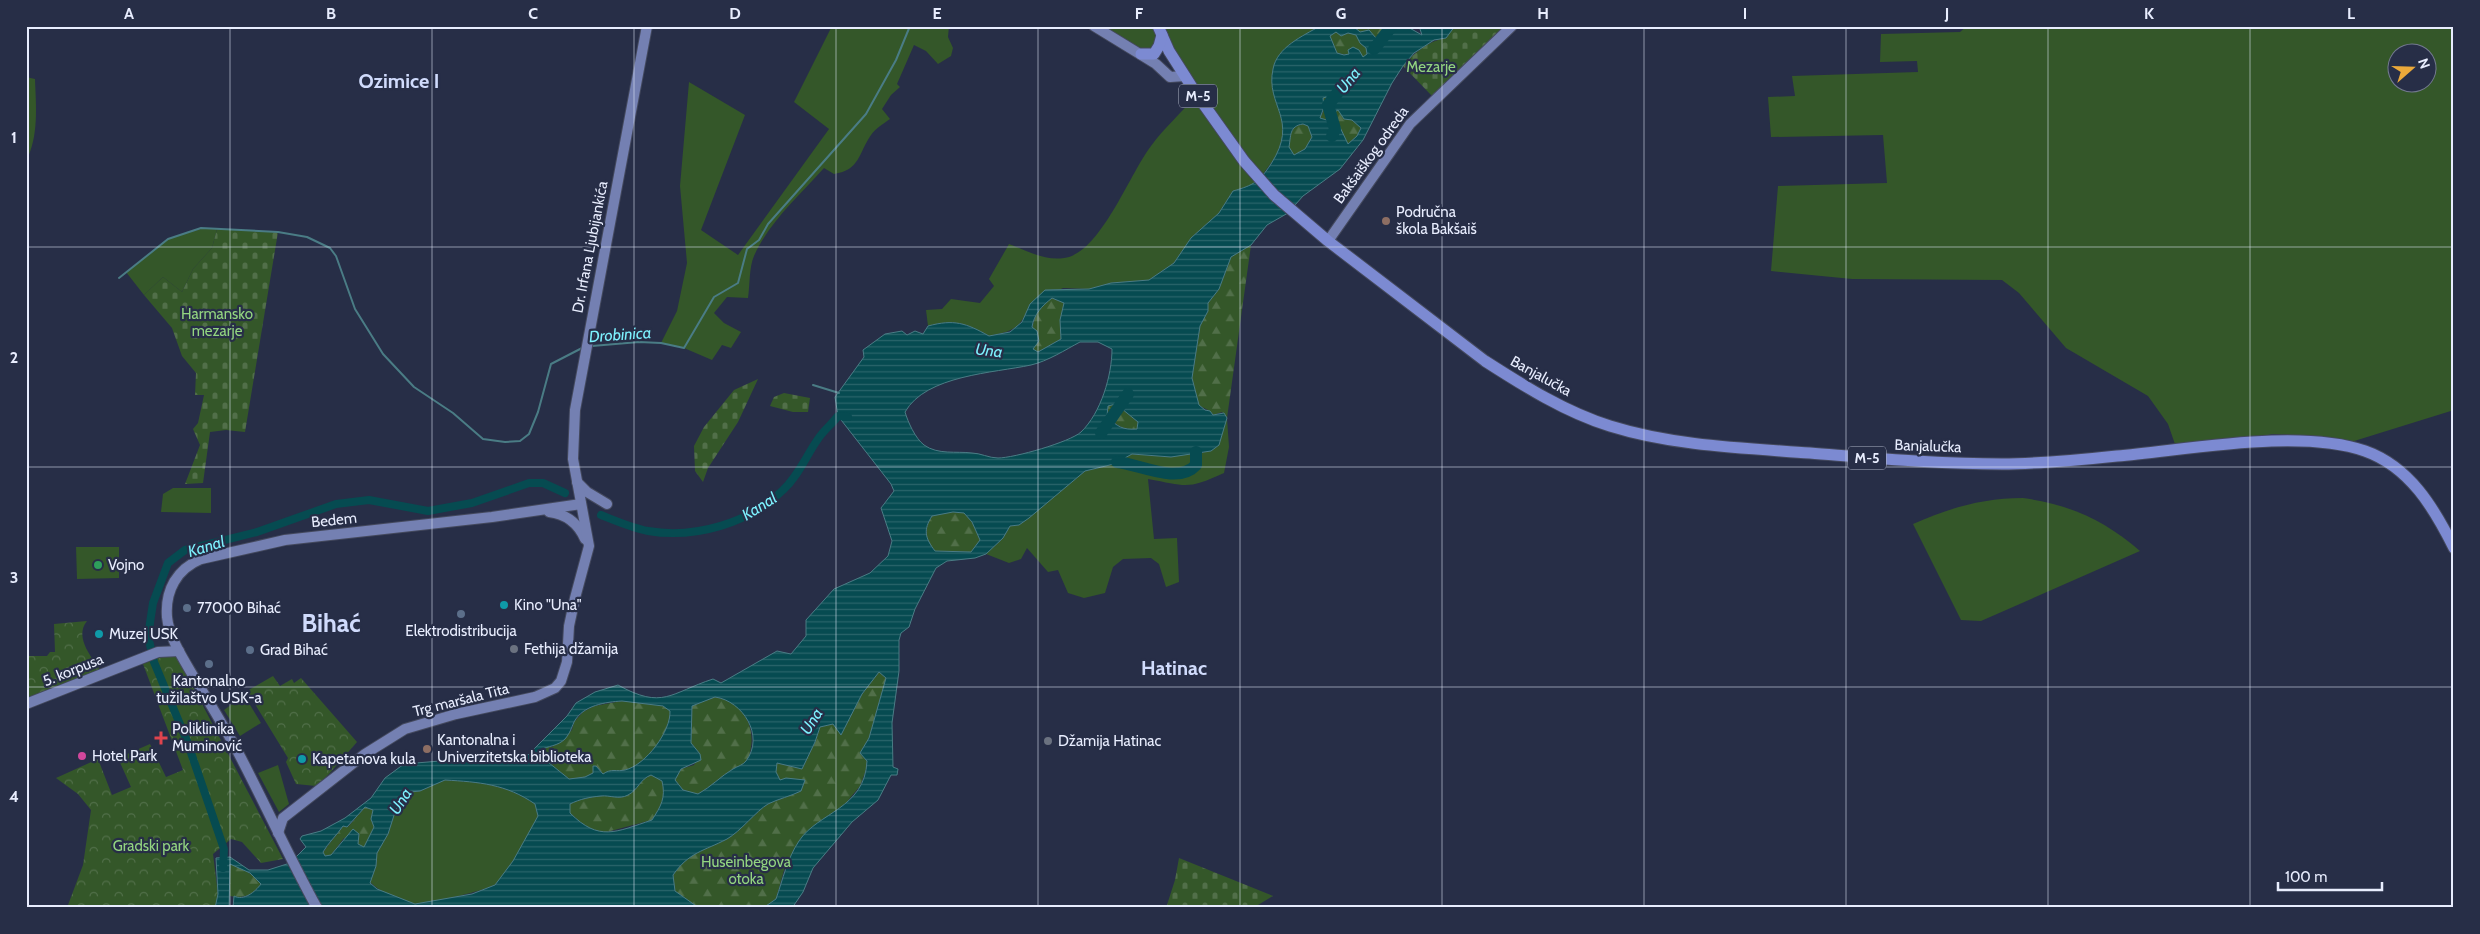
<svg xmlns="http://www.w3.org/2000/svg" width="2480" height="934" viewBox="0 0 2480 934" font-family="Cabin,sans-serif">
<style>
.grass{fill:#345729;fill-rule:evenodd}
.forest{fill:url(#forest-firs)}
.cemetery{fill:url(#cemetery-stones)}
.park{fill:url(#park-crowns)}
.water{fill:url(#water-rules);stroke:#4a7c85;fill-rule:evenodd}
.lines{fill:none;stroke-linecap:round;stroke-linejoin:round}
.stream{stroke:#4a7c85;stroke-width:2}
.canal{stroke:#064b51;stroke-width:8}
.river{stroke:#064b51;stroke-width:12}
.secondary-casing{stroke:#44495e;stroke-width:12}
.primary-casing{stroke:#44495e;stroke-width:13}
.secondary{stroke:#7480b2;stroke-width:10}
.primary{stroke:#7c8ad2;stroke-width:11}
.grid{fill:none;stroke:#e8edfe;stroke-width:1;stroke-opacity:0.55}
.education-dot{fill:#8d6e63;stroke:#272e47;stroke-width:2}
.leisure-dot{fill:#2e9e5b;stroke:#272e47;stroke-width:2}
.culture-dot{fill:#0f9aa8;stroke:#272e47;stroke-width:2}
.service-dot{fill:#5c6f8a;stroke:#272e47;stroke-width:2}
.worship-dot{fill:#6b7280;stroke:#272e47;stroke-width:2}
.health-dot{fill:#e0444e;stroke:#272e47;stroke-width:2}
.hotel-dot{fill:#d1479c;stroke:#272e47;stroke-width:2}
.labels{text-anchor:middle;stroke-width:4.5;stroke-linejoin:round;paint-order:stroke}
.shield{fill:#272e47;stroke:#aeb4c7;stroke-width:1}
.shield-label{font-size:14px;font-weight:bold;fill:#e8edfe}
.park-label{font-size:15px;fill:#93d580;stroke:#272e47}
.street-label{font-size:15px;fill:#e8edfe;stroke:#272e47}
.poi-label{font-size:15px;fill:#e8edfe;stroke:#272e47;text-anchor:start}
.water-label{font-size:16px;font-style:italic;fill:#7df1fe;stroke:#272e47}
.district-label{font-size:20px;font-weight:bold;fill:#d0dbfc;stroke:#272e47}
.town-label{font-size:25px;font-weight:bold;fill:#d0dbfc;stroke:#272e47}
.neatline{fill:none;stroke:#e8edfe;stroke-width:2}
.grid-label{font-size:16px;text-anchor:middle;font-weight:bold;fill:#e8edfe}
</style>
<defs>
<pattern id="forest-firs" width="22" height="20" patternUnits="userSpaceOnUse" patternTransform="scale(1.25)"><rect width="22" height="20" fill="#345729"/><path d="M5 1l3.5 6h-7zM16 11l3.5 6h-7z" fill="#516f49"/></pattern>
<pattern id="cemetery-stones" width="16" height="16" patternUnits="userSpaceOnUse" patternTransform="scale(1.25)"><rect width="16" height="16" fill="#345729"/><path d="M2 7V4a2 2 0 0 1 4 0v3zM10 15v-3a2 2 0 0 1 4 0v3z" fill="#516f49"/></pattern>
<pattern id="park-crowns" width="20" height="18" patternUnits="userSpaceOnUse" patternTransform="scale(1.25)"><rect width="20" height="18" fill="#345729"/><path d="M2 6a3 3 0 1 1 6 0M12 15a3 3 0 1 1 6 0" fill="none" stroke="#516f49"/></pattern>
<pattern id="water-rules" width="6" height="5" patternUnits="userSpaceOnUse" patternTransform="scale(1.25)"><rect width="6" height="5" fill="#064b51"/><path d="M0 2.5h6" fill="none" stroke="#2a656b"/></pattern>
</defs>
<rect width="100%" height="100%" fill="#272e47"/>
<g class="grass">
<path d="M832 26H949L948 37 953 48 951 56 938 64 926 51 914 45 897 84 900 87 891 95 882 109 890 119C883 124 876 128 871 135 858 154 860 170 834 174L824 168C800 195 769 222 754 256 749 267 750 285 748 298L727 297 714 313 724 323 741 332 731 348 722 345 712 360 684 348 661 343 677 311 687 263 680 186 689 82 745 115 701 230 738 255 829 129 794 102Z"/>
<path d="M1094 26H1320L1290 44 1282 118 1284 134 1277 155 1254 186 1233 191 1219 213 1191 238 1174 263 1149 280 1111 283 1089 289 1063 288 1030 304C1020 329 1014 331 989 336 966 323 954 319 928 326L926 310 942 309 951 299 980 303 994 286 989 279 1009 244C1027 251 1045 261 1064 258 1100 254 1130 173 1151 146 1164 128 1182 112 1197 95L1169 51 1151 48 1141 54Z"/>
<path d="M1967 26H2454V410L2351 442 2329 437 2272 434 2226 445 2177 450 2168 424 2148 396 2066 348 2019 293 2002 280 1852 279 1771 271 1778 186 1887 183 1883 135 1771 137 1768 97 1795 96 1792 76 1918 72 1917 61 1880 62 1881 34 1960 32ZM2398 52H2428V82H2398Z"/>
<path d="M26 77 35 79C36 108 39 135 26 162Z"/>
<path d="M201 229H217L212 248 193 269 182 292 163 277 144 295 126 272 168 239Z"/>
<path d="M1227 418 1229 447 1224 473C1187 490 1187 486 1148 479L1154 539 1177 538 1179 582 1166 587 1159 564 1151 558 1123 559 1113 567 1105 593 1084 598 1068 593 1058 570 1048 572 1027 548 1021 559 1009 563 986 554 1003 538 1010 526 1019 525 1085 471 1114 464 1131 454 1171 457 1186 453H1203L1221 437Z"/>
<path d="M173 488H211V513L161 512 163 494Z"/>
<path d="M2023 498C2071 505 2104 520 2140 551L1981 621 1961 620 1913 524C1949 508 1983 498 2023 498Z"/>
<path d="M76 547H119V578L77 579Z"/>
<path d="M244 695 261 723 240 736 224 710Z"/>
<path d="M278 765 289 804 279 812 258 773Z"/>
<path d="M445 780C479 782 506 784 535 804L538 816C526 838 515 867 496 884 489 890 423 905 414 904 400 902 380 892 370 882L376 866 377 853 388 834 396 809 410 792 420 791Z"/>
</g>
<g class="forest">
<path d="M1353 26H1398C1385 40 1367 41 1353 26Z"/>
<path d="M1336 32 1356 34 1360 43 1366 48 1367 54 1363 58 1337 53 1330 36Z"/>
<path d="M1323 97H1326L1338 110 1361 127 1357 136 1348 144C1337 130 1340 125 1320 118L1323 112Z"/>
<path d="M1303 124 1308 126 1312 137 1305 149 1294 155 1288 147C1291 136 1289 126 1303 124Z"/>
<path d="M1251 245 1227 418 1222 412 1213 415 1210 411 1198 405 1192 378 1200 326 1208 311V303L1219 289 1231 257Z"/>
<path d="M1052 298 1064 303 1060 320 1061 339 1038 352 1032 349C1032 326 1031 312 1052 298Z"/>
<path d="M1116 404 1138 422 1137 429C1123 430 1117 426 1107 416L1108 406Z"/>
<path d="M953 511 964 513 972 522 980 540 971 552 934 551C925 538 923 530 932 516Z"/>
<path d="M879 672 886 678 869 738 860 753 867 761 866 770 860 786 841 809 821 821 790 859 784 870 776 899 763 908H699L675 891 673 875C689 852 703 851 727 839 741 831 756 811 768 804 778 799 791 796 801 791L780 781 776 772V763L802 769 815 742 820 727 833 724 841 734 862 694Z"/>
<path d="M715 697C739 700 755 722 751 747 750 753 749 760 744 764 741 766 736 767 733 769 721 776 711 787 698 794L683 790 675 780 681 769 694 765 700 754 691 743 692 706Z"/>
<path d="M622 701 663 706 670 711C671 731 651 757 633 767 624 772 613 771 603 774L596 766H593V773L585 777 569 779 538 754 545 747H552L572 730 574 722 583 712 594 706Z"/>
<path d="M651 775 662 781C666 798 661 806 652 820L603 833 587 828 570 813V804C580 799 590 797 601 796 610 795 619 800 628 795 638 790 640 779 651 775Z"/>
<path d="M365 807 373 810 371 819 374 827 364 848 344 838 331 855 325 856 323 853C328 844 337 835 343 826L348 827Z"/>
<path d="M229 864C241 867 253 874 261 884 253 895 243 899 230 896Z"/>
</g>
<g class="cemetery">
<path d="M1455 26H1505L1432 96 1403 66C1414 53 1428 41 1446 38Z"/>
<path d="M217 229 278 232 245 432 226 430 210 432 203 483 185 484 200 445 193 429 198 423 204 395H195L196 373 182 356 172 328 144 295 163 277 182 292 193 269 212 248Z"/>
<path d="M758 379 738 422 708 468 703 482 695 471 694 446 704 427 734 390Z"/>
<path d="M784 393 810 398 808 412H793L770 406 774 397Z"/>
<path d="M1179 858 1273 896 1253 908H1166L1175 880Z"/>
</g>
<g class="park">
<path d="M87 621C73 638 94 660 103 674L26 704V656H47L50 652H55L54 624Z"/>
<path d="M177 656 283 859 261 863 242 842 231 839 213 854 218 894 215 908H98L68 905 83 865 91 810 78 794 56 778 98 759 112 795 131 787 118 758 150 744 166 777 183 770 143 664 161 657Z"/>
<path d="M273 676 280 686 292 679 294 683 301 678 357 742 329 774 316 786 296 784 286 762 288 758 247 691Z"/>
</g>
<path class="water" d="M1320 26H1353L1360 32 1369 30 1376 38 1390 34 1398 26H1406L1422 35 1419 26H1455L1446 38 1434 40 1414 53 1403 66 1392 83 1363 140 1340 169 1303 196 1288 213 1267 225 1251 245 1231 257 1219 289 1208 303V311L1200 326 1192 378 1199 405 1205 410 1210 411 1213 415 1224 413 1227 418 1219 445 1211 451 1171 457 1132 454 1114 464 1085 471 1029 518 1019 525 1010 526 1003 538 986 554 975 558 947 561 936 568 915 609 909 627 901 633 899 640V671L892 723 893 767 898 769 897 775H891L878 800 852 822 813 868 803 892 792 908H763L776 899C783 879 787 859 799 841 818 812 865 809 867 761L860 753 869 738 886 678 879 672 862 694 841 735 833 724 820 727 815 742 802 769 777 763 776 772 780 780 786 778 805 780 801 791C791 796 778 799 768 804 756 811 741 831 727 839 704 851 689 852 673 875L675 891 699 908H233L234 896C244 901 255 892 261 884L250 873 230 864 229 908H215L218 894 216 858 230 857 249 870H268L290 863 306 847 300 839 302 836 321 831 345 818 371 798 385 778 404 764 488 757 506 761 528 755 567 716 576 703 595 692 618 685C663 710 670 693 713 679L721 683 777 651 791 654 806 636V620L834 589 870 573 888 556 892 541 881 508 894 491 891 484 838 416 835 397 864 357 863 350 885 334 902 331 907 335 915 331 923 334 928 326C954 319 966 323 989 336L1010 332 1022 322 1030 304 1045 290 1089 289 1111 283 1149 280 1174 263 1191 238 1219 213 1233 191C1254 185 1259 182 1271 164 1300 119 1265 106 1273 69 1277 47 1303 36 1320 26ZM1336 32 1341 36 1348 33 1356 35 1360 43 1366 48 1367 54 1363 57 1359 50 1353 47 1348 50 1349 54 1344 55 1337 53 1330 36ZM1326 97 1333 113 1338 110 1344 119 1352 120 1361 128 1357 136 1348 144 1337 121H1330L1320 118 1324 107 1323 98ZM1303 124 1308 126 1312 137 1305 149 1294 155 1289 147C1291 136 1289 126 1303 124ZM1052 298 1064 303 1060 320 1061 339 1038 352 1033 349 1039 341 1037 331 1032 327C1034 314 1042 306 1052 298ZM1080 342H1098L1112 349C1112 375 1101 413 1081 432 1070 442 1014 458 998 458 989 458 980 453 972 453 956 451 938 455 924 445 915 438 908 422 905 412 926 375 994 373 1031 365 1048 361 1065 350 1080 342ZM1116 404 1138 422 1137 429C1123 430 1117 427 1107 416L1108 406ZM953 512 964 513 972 522 980 540 971 552 935 551C925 538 923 530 932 516ZM715 697C743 701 765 736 746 761 743 765 738 766 733 769 721 776 711 787 698 794L683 790 675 780 681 769 701 760 700 754 691 743 692 706ZM622 701 663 706 670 711C671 731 646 765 625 770 617 772 611 768 603 774L596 766H593V773L585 777 569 779 538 754 540 750C548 746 558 746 565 739 570 733 571 729 574 722 583 705 606 702 622 701ZM651 775 662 781C666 798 661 806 652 820 616 832 599 842 570 813V804C580 799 590 797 601 796 610 795 619 800 628 795 638 790 640 779 651 775ZM445 780C479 782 506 784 535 804L538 816 513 861 495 885 472 894 415 904 377 889 370 883 376 866 377 853 388 834 396 809 410 792 420 791ZM365 807 373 810 371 819 374 827 364 847 358 844 359 834 353 829 331 855 325 856 323 852C328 843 337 835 343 826L347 827Z"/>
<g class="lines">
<g class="stream">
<path d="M119 278 168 239 201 228 278 232 307 237 330 248 336 256 355 309 383 354 414 387 453 413 483 439 505 442 520 441 529 434 538 412 551 364 582 348"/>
<path d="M592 346 639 342 661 343 684 348 714 297 738 283 747 249 759 240 768 224 866 114 896 60 910 26"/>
<path d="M813 385 839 393"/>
</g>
<g class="canal">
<path d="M601 515C616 521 632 528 648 531 695 539 750 523 783 490 799 475 806 456 818 439 823 431 832 424 838 416L848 417"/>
<path d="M223 868 224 849 187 741 154 662 148 636 153 603 168 563 185 550 257 532 336 504 369 500 428 511 472 503 529 483H543L565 493"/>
</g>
<g class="river">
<path d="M1374 49 1392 26"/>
<path d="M1332 136 1335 129 1328 105 1339 91"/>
<path d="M1101 433 1128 394"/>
<path d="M1117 462C1139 464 1178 485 1196 465V452"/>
</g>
<defs>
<g id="secondary">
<path d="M1094 26 1156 64 1170 77 1185 76"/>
<path d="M1328 241 1410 124 1512 26"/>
<path d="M577 482 587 492 607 504"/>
<path d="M549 512C566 514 578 523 585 539"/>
<path d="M26 704 158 652 179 651"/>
<path d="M278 833 283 818 365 754 405 729 456 714 535 697 555 688 561 681 567 662 569 626 575 598 589 546 573 459 575 410 647 26"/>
<path d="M317 908C290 859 267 808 241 758 227 731 211 705 195 679 184 660 169 638 167 617 165 590 177 569 201 559L285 540 492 517 581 504"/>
</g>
<g id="primary">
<path d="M1158 26 1169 51 1197 95 1244 161 1274 195 1328 241 1485 361C1524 386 1565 412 1610 426 1674 446 1743 448 1810 453 1874 458 1938 464 2002 464 2040 464 2079 460 2117 456 2187 450 2299 428 2365 451 2410 467 2434 508 2454 548"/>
<path d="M1141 54H1154L1159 46 1162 35"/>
</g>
</defs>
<use href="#secondary" class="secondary-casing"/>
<use href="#primary" class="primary-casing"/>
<use href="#secondary" class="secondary"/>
<use href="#primary" class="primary"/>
</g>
<path class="grid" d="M230 26V908M432 26V908M634 26V908M836 26V908M1038 26V908M1240 26V908M1442 26V908M1644 26V908M1846 26V908M2048 26V908M2250 26V908M26 247H2454M26 467H2454M26 687H2454"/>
<g class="education-dot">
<circle cx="1386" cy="221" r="5"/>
<circle cx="427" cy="749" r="5"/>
</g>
<circle class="leisure-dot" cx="98" cy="565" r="5"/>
<g class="culture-dot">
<circle cx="504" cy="605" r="5"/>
<circle cx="99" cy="634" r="5"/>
<circle cx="302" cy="759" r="5"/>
</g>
<g class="service-dot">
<circle cx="187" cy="608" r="5"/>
<circle cx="461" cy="614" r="5"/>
<circle cx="250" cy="650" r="5"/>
<circle cx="209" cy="664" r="5"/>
</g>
<g class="worship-dot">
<circle cx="514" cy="649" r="5"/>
<circle cx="1048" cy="741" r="5"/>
</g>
<path class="health-dot" d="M158.5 730.5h5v5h5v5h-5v5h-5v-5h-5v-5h5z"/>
<circle class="hotel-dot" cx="82" cy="756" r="5"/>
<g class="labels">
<g class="shield">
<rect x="1179" y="84.5" width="38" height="23" rx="4"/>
<rect x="1848" y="446.5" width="38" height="23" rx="4"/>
</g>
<g class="shield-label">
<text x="1198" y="101">M-5</text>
<text x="1867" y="463">M-5</text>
</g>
<g class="park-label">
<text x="1431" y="72">Mezarje</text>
<text x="217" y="319">Harmansko<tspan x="217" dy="17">mezarje</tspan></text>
<text x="151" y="851">Gradski park</text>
<text x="746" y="867">Huseinbegova<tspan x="746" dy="17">otoka</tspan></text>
</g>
<g class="street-label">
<text transform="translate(1371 155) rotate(-54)" y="5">Bakšaiškog odreda</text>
<text transform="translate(590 247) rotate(-79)" y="5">Dr. Irfana Ljubijankića</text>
<text transform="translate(1541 376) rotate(29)" y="5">Banjalučka</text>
<text transform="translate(1928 446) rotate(2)" y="5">Banjalučka</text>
<text transform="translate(334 520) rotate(-6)" y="5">Bedem</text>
<text transform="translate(73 670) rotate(-22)" y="5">5. korpusa</text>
<text transform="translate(461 700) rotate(-14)" y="5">Trg maršala Tita</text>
</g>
<g class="poi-label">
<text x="1396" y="217">Područna<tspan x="1396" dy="17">škola Bakšaiš</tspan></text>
<text x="108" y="570">Vojno</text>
<text x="514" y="610">Kino "Una"</text>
<text x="197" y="613">77000 Bihać</text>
<text x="461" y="636" text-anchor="middle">Elektrodistribucija</text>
<text x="109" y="639">Muzej USK</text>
<text x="524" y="654">Fethija džamija</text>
<text x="260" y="655">Grad Bihać</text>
<text x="209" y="686" text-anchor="middle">Kantonalno<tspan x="209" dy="17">tužilaštvo USK-a</tspan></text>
<text x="172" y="734">Poliklinika<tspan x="172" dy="17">Muminović</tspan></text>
<text x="437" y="745">Kantonalna i<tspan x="437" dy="17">Univerzitetska biblioteka</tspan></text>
<text x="1058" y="746">Džamija Hatinac</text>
<text x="92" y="761">Hotel Park</text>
<text x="312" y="764">Kapetanova kula</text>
</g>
<g class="water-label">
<text transform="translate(1348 80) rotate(-51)" y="6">Una</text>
<text transform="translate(620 334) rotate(-4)" y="6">Drobinica</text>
<text transform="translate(989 350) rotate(7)" y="6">Una</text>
<text transform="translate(759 506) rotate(-32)" y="6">Kanal</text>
<text transform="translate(206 546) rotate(-17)" y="6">Kanal</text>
<text transform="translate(811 721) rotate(-58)" y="6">Una</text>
<text transform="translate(400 801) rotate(-58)" y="6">Una</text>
</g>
<g class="district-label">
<text x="399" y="88">Ozimice I</text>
<text x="1174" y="675">Hatinac</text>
</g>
<g class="town-label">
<text x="331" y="632">Bihać</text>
</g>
</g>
<rect width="2480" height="934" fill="none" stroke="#272e47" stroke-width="55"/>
<g transform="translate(2412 68) rotate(70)"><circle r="24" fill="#272e47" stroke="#747a90"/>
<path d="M0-4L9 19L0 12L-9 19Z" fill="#eba93a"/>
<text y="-8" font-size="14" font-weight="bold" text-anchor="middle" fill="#e8edfe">N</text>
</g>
<path d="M2278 882v8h104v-8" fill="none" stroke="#e8edfe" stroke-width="2.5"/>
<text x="2285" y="882" font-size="15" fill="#e8edfe" stroke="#272e47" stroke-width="4" paint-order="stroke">100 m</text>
<rect x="28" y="28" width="2424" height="878" class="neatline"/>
<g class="grid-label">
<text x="129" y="19">A</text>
<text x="331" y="19">B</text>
<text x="533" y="19">C</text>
<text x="735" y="19">D</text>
<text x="937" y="19">E</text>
<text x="1139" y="19">F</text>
<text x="1341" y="19">G</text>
<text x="1543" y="19">H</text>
<text x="1745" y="19">I</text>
<text x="1947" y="19">J</text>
<text x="2149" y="19">K</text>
<text x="2351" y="19">L</text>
<text x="14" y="143">1</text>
<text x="14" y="363">2</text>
<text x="14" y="583">3</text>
<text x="14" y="802">4</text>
</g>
</svg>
